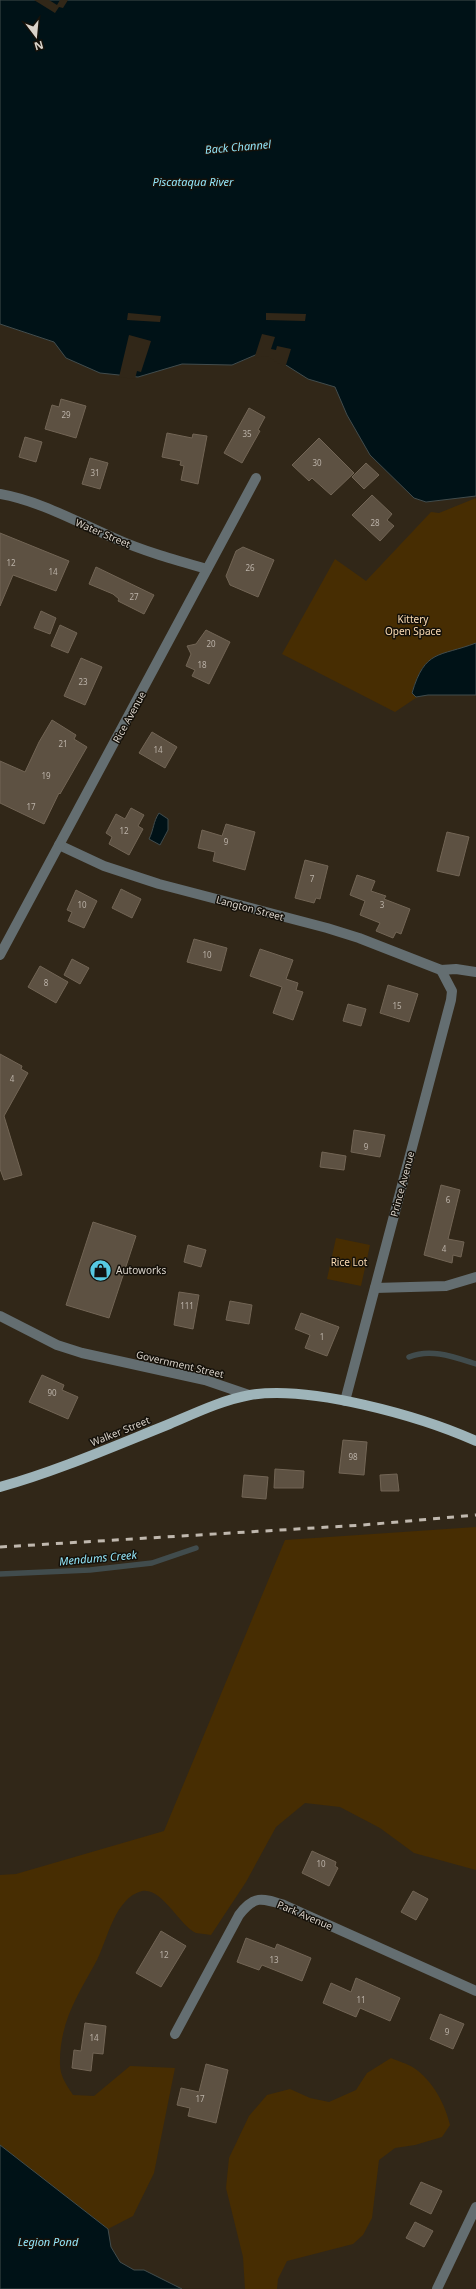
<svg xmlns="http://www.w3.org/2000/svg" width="476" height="2289" viewBox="0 0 476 2289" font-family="'Noto Sans',sans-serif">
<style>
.green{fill:#472d02}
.water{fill:#001217;stroke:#414c4d}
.pier{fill:#312718}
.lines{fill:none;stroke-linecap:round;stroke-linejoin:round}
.stream{stroke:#414c4d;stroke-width:5.5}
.building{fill:#5d5142;stroke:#726555}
.minor{stroke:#646e71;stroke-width:10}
.major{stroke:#9eb4b9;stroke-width:10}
.rail{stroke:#c0b8ae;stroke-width:3;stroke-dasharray:7 7;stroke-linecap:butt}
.labels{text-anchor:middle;stroke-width:3;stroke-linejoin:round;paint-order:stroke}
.number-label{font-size:8px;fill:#bbb2a8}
.street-label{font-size:10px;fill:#dad3ca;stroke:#15110a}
.park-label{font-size:10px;fill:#fcdcb4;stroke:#15110a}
.poi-label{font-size:10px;fill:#dad3ca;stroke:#15110a;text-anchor:start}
.water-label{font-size:11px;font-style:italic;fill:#93e6fa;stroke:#15110a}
</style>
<rect width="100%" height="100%" fill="#312718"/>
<g class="green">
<path d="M476 498V663L441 681 395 712 282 654 335 559 366 581 431 512 439 513Z"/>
<path d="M336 1238 370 1245 361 1286 327 1279Z"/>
<path d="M476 1527V1870L414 1853 380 1828 340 1807 305 1803 276 1827 246 1882 211 1935C207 1934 201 1934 196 1933 179 1925 162 1887 142 1891 115 1898 108 1938 97 1960 78 1995 59 2022 60 2065 60 2076 67 2086 73 2095L94 2096 130 2066 175 2068 154 2173 133 2216 108 2229 46 2181 0 2289V1875L16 1874 164 1831 285 1540Z"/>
<path d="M391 2058C398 2061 408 2064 414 2068 433 2081 445 2104 450 2125L442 2137 415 2145 395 2148 379 2160 372 2218 363 2235 353 2244 287 2261 278 2279 277 2289H245L243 2257 226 2188 229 2158 249 2116 267 2095 290 2089 310 2098 329 2102 356 2090 367 2073Z"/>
</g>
<g class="water">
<path d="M0 0H476V496L426 502 414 498 370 455 347 415 335 387 308 379 270 355 260 353 232 365 182 364 138 377 100 373 66 358 54 342 0 324Z"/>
<path d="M476 643V695H428L416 697 412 693C425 649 439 657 476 643Z"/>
<path d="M159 813 168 819V830L160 845 149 839C154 829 153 822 159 813Z"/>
<path d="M0 2145 108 2229 111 2247 120 2262 134 2270H144L182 2289H0Z"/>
</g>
<g class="pier">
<path d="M34 0H49L57 5 60 0H68L63 8 59 7 55 13Z"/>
<path d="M128 313 161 316 160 322 127 320Z"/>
<path d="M266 313 306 314 305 321 266 320Z"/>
<path d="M262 334 275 337 271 349 276 350 277 346 291 349 285 368 269 357 261 356 254 359Z"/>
<path d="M129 335 151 341 141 372 137 371 135 379 119 377Z"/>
</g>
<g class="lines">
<g class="stream">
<path d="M409 1357C431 1348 454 1357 476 1364"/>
<path d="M0 1574 90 1570 152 1563 196 1548"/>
</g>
</g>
<g class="building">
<path d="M61 399 86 406 76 438 45 429 52 405 59 407Z"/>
<path d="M249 408 265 417 258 430 260 431 242 463 224 453Z"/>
<path d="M167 433 192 438 193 434 207 436 198 484 181 480 184 466 180 465 181 461 162 457Z"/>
<path d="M25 437 42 442 36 462 19 457Z"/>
<path d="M319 438 354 473 331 495 312 478 309 481 292 465Z"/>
<path d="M90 458 108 463 100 489 82 484Z"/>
<path d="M366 463 379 475 364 489 352 477Z"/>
<path d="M372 495 392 514 387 520 394 526 380 541 352 515Z"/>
<path d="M0 533 69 561 56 591 13 575 0 606Z"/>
<path d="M243 547 274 560 258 597 230 585 226 576 236 551Z"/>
<path d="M96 567 154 595 144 614 118 601 119 599 113 594 89 584Z"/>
<path d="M41 611 56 618 50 634 34 628Z"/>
<path d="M60 625 77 633 68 653 51 646Z"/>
<path d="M206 630 230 642 209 684 192 676 195 670 186 666 191 654 187 646 196 644Z"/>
<path d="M81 658 102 667 85 705 64 696Z"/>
<path d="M52 720 76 735 74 739 87 747 60 794 59 793 44 824 0 803V761L25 772 39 742Z"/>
<path d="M152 732 177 747 165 768 139 753Z"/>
<path d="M131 808 144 815 138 826 143 829 129 855 109 844 112 837 106 833 116 814 125 819Z"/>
<path d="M226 824 255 832 245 870 213 861 215 852 198 848 202 830 222 836Z"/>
<path d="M447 832 469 837 459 876 437 871Z"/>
<path d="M305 860 328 866 320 899 316 898 314 903 295 898Z"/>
<path d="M357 875 375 881 371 891 386 896 384 899 410 909 401 934 396 932 393 938 376 931 380 923 360 915 365 901 350 895Z"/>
<path d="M121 889 141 899 132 918 112 908Z"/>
<path d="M76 890 97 901 84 928 68 921 72 912 67 910Z"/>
<path d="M194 939 227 948 221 971 187 962Z"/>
<path d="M260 949 293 960 286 979 298 983 296 990 303 992 293 1020 273 1013 282 987 250 976Z"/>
<path d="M72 959 89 968 80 984 64 975Z"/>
<path d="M40 966 68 982 56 1003 28 987Z"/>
<path d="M388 985 418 994 409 1022 380 1013Z"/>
<path d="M348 1004 366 1009 361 1026 343 1021Z"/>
<path d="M0 1054 22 1066 21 1069 28 1073 4 1116 22 1175 4 1180 0 1169Z"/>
<path d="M354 1130 385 1135 380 1157 351 1152Z"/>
<path d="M322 1152 346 1156 344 1170 320 1167Z"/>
<path d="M441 1185 460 1190 448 1239 464 1242 461 1257 453 1255 452 1263 424 1255Z"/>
<path d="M93 1222 136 1236 109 1318 66 1305Z"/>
<path d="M188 1245 206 1250 201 1267 184 1262Z"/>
<path d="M179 1292 199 1295 193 1329 174 1325Z"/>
<path d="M230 1301 252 1305 249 1324 226 1320Z"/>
<path d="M301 1313 339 1327 327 1356 305 1348 310 1335 295 1329Z"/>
<path d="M42 1375 64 1385 62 1390 78 1397 68 1419 29 1402Z"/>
<path d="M343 1440 367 1442 364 1475 339 1473Z"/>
<path d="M275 1469 304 1471 303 1488H274Z"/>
<path d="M397 1474 399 1491H381L380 1475Z"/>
<path d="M244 1475 268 1477 266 1499 242 1497Z"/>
<path d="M312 1851 336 1862 335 1866 338 1868 329 1886 302 1873Z"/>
<path d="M413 1891 428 1899 416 1920 401 1912Z"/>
<path d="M161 1931 186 1946 161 1987 136 1973Z"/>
<path d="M246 1938 275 1949 277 1944 311 1958 302 1981 262 1965 259 1970 237 1962Z"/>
<path d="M356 1978 400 1998 390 2021 360 2008 356 2017 323 2003 331 1983 351 1992Z"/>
<path d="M440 2014 464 2024 453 2049 430 2039Z"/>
<path d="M85 2023 106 2026 103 2054 93 2053 91 2071 72 2068 74 2050 81 2051Z"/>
<path d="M206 2064 228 2070 216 2123 188 2116 190 2108 177 2105 181 2088 199 2092Z"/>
<path d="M421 2182 442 2191 431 2214 410 2204Z"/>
<path d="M415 2222 433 2231 424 2247 406 2238Z"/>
</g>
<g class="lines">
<g class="minor">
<path d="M0 494C40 501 77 522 114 538 143 551 175 560 207 569"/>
<path d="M59 845 104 866 159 884 327 928 359 938 441 970 456 969 476 972"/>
<path d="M0 955 256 478"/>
<path d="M375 1288 446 1286 476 1277"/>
<path d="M0 1316 57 1345 82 1353 205 1380 249 1395"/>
<path d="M345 1401 451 1000 452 991 441 970"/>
<path d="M175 2034 239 1915C254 1895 262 1898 284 1905L476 1991"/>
<path d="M437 2289 476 2207"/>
</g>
<path class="major" d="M0 1487C57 1471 112 1447 167 1425 193 1414 222 1400 250 1395 310 1385 420 1416 476 1441"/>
<path class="rail" d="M0 1547 363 1525 476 1515"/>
</g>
<defs>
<symbol id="shop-disc" viewBox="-11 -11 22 22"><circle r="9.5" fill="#57c9e2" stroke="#15110a"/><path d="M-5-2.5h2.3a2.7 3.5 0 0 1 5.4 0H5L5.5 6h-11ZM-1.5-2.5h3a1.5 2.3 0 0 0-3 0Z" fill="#111"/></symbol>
</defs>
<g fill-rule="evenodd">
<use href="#shop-disc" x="88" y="1258" width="25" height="25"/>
</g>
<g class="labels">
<g class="number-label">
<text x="66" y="418">29</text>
<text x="247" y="437">35</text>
<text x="317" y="466">30</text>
<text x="95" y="476">31</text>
<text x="375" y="526">28</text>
<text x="11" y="566">12</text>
<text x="250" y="571">26</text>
<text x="53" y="575">14</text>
<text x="134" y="600">27</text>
<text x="211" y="647">20</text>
<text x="202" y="668">18</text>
<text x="83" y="685">23</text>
<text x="63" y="747">21</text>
<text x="158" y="753">14</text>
<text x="46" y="779">19</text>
<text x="31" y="810">17</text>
<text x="124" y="834">12</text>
<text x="226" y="845">9</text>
<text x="312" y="882">7</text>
<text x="82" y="908">10</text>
<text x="382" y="908">3</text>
<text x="207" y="958">10</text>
<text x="46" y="986">8</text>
<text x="397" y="1009">15</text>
<text x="12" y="1082">4</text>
<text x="366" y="1150">9</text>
<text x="448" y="1203">6</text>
<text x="444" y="1252">4</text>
<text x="187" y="1309">111</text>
<text x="322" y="1340">1</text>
<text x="52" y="1396">90</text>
<text x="353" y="1460">98</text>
<text x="321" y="1867">10</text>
<text x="164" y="1958">12</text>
<text x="274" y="1963">13</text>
<text x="361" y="2003">11</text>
<text x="447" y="2035">9</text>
<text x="94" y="2041">14</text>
<text x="200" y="2102">17</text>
</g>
<g class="street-label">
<text transform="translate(103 533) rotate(23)" y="4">Water Street</text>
<text transform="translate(129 717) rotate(-61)" y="4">Rice Avenue</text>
<text transform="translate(250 908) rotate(15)" y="4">Langton Street</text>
<text transform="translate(402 1184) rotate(-75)" y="4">Prince Avenue</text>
<text transform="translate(180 1364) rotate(13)" y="4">Government Street</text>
<text transform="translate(120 1431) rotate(-22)" y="4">Walker Street</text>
<text transform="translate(305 1915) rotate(23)" y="4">Park Avenue</text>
</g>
<g class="park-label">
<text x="413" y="623">Kittery<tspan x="413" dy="12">Open Space</tspan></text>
<text x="349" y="1266">Rice Lot</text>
</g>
<g class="poi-label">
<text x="116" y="1274">Autoworks</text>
</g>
<g class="water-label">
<text transform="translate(238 147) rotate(-5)" y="4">Back Channel</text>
<text x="193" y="186">Piscataqua River</text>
<text transform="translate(98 1558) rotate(-5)" y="4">Mendums Creek</text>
<text x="48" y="2246">Legion Pond</text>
</g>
</g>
<g transform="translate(36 36) rotate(164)" stroke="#15110a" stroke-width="3" paint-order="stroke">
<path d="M0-3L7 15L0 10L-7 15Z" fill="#dad3ca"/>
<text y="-6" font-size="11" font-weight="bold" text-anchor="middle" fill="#dad3ca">N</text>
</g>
</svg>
